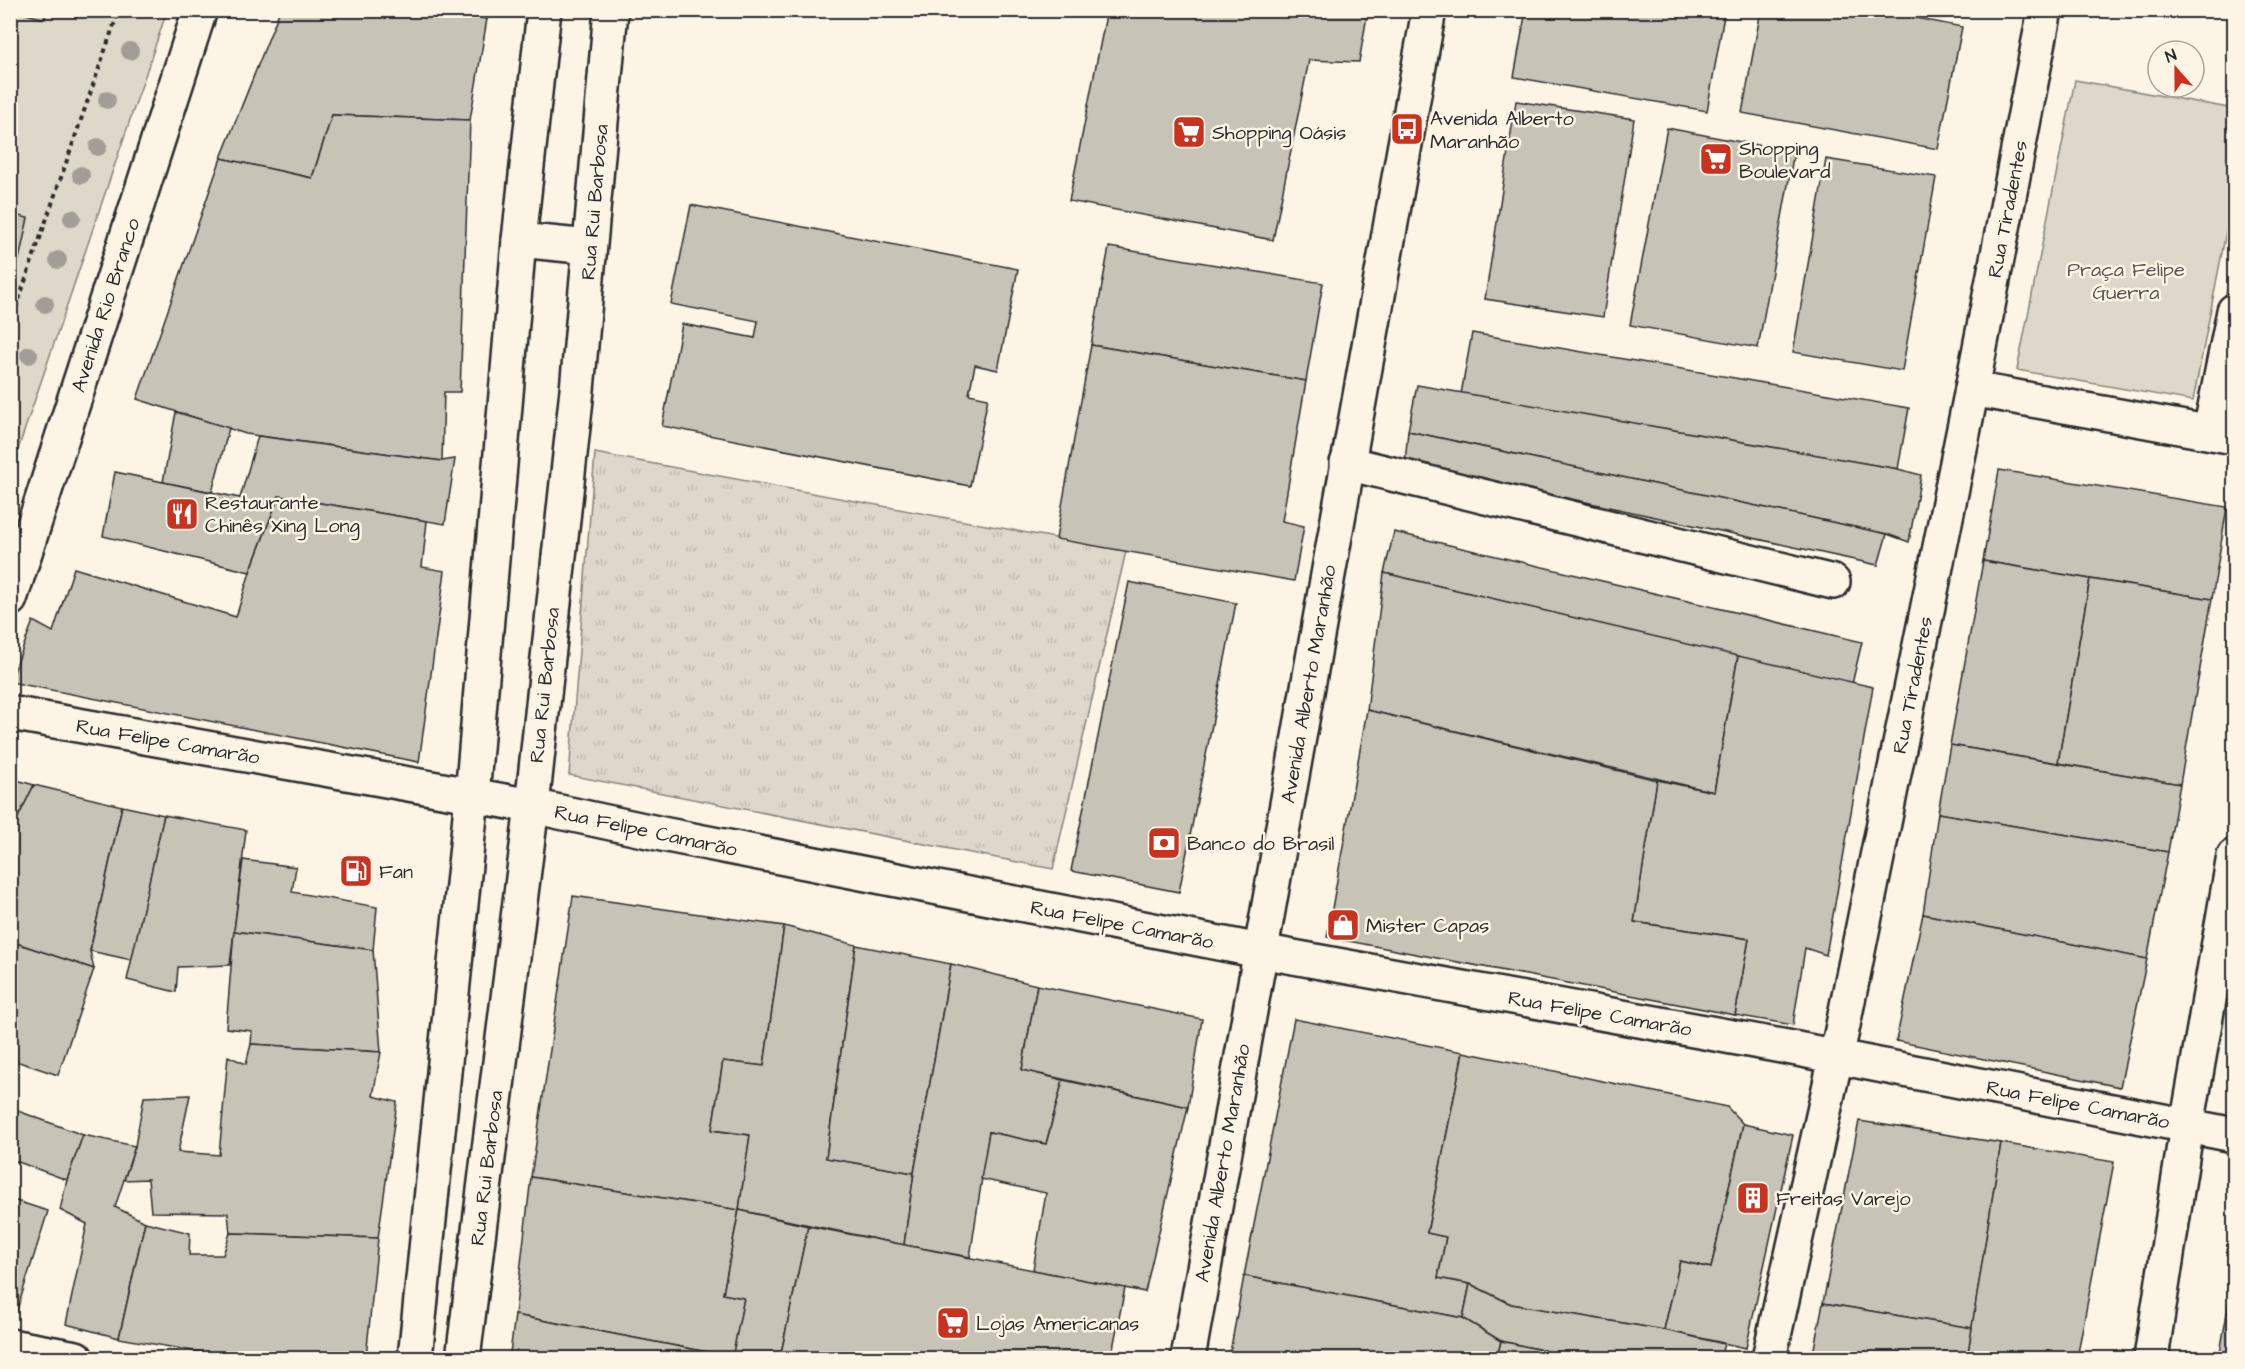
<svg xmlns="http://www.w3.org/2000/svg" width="2245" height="1369" viewBox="0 0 2245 1369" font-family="'Architects Daughter',sans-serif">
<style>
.grass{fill:url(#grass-tufts);stroke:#84827a;stroke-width:1.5}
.park{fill:#ded8ca;stroke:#84827a;stroke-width:1.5}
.building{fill:#c8c3b7;stroke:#2b2b2b;stroke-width:1.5}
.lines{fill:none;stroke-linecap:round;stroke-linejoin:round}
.minor-casing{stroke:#2b2b2b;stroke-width:38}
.major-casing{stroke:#2b2b2b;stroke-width:38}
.path{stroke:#2b2b2b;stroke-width:4;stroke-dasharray:4.5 4.5;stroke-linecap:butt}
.minor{stroke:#fcf5e5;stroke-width:33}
.major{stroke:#fcf5e5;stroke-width:33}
.tree{fill:#a29e95}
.labels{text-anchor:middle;stroke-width:5;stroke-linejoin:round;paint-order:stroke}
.poi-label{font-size:20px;fill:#2b2b2b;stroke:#fcf5e5;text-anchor:start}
.street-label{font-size:20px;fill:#2b2b2b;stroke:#fcf5e5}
.park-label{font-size:20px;fill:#585653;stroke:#fcf5e5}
</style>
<defs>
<pattern id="grass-tufts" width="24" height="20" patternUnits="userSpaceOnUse" patternTransform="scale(1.5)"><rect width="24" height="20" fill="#ded8ca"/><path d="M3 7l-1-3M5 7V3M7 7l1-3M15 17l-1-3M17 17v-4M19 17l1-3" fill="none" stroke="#bfbaae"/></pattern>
</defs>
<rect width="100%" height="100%" fill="#fcf5e5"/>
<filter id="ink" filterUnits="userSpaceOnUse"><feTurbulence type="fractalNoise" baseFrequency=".0167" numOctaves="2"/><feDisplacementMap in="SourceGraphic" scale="12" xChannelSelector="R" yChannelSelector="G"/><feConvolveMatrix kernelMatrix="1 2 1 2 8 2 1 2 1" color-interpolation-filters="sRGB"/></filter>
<g filter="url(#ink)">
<path class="grass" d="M595 453 1126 551 1053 869 569 775Z"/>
<g class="park">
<path d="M11 11H167L11 470Z"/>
<path d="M2075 80 2234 109V191L2193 401 2017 370Z"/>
</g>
<g class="building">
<path d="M10 10H46L45 19Z"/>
<path d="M280 10H443L487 19 470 120 332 115 312 178 221 158Z"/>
<path d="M443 10H489L487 19Z"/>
<path d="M1107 10H1368L1359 62 1309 60 1273 240 1069 201Z"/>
<path d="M1526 10H1725L1707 111 1514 77Z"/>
<path d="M1761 10H1875L1962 27 1938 149 1742 113Z"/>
<path d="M1516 101 1634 119 1603 317 1485 299Z"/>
<path d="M10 103H15L10 127Z"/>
<path d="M332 115 470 120 460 392H444L442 461 246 434 137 399 221 158 312 178Z"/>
<path d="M1667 128 1794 152 1758 348 1630 325Z"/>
<path d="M1826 159 1936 177 1902 371 1793 352Z"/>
<path d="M691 205 1018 269 998 370 975 365 969 394 988 398 970 486 662 426 682 324 755 338 758 321 671 304Z"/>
<path d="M10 214 28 218 10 301Z"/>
<path d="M1109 247 1323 283 1306 381 1091 345Z"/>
<path d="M2234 252V364L2214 361Z"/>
<path d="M1472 333 1909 408 1898 469 1461 394Z"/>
<path d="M1091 345 1306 381 1282 521 1304 526 1294 581 1056 539Z"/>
<path d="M1417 385 1898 469 1921 475 1909 542 1887 534 1408 431Z"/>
<path d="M176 412 229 428 212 492 163 482Z"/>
<path d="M1408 431 1887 534 1878 565 1405 463Z"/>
<path d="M258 436 442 461 455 459 445 524 279 496 250 572 103 536 115 472 240 498Z"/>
<path d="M1999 470 2227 507 2212 599 1983 561Z"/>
<path d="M279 496 427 521 422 567 445 571 419 762 10 682 33 621 53 632 74 568 236 617 250 572Z"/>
<path d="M1394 532 1862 642 1852 684 1384 573Z"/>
<path d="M1983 561 2090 579 2058 763 1950 745Z"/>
<path d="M1384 573 1738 656 1714 792 1367 710Z"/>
<path d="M2090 579 2212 599 2180 784 2058 763Z"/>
<path d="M1129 582 1236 603 1179 892 1071 871Z"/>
<path d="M1738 656 1873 687 1826 955 1805 948 1793 1025 1735 1015 1749 939 1634 922 1657 780 1714 792Z"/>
<path d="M1367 710 1657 780 1634 922 1749 939 1735 1015 1327 937Z"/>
<path d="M1950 745 2180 784 2168 852 1938 813Z"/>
<path d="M10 778 34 785 10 834Z"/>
<path d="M34 785 122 806 90 951 94 969 10 941V834Z"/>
<path d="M122 806 164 815 132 960 90 951Z"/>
<path d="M1938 813 2168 852 2147 959 1923 914Z"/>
<path d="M164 815 246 830 230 965 178 967 176 992 127 980Z"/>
<path d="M243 860 296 867 292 892 377 907 373 950 234 931Z"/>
<path d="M573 896 784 926 764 1066 723 1061 712 1130 750 1135 739 1210 531 1177Z"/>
<path d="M1923 914 2147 959 2120 1087 1896 1041Z"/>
<path d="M784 926 856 945 826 1158 914 1173 904 1245 739 1210 750 1135 712 1130 723 1061 764 1066Z"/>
<path d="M234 931 373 950 381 1052 251 1044 252 1031 226 1028Z"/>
<path d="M10 941 94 969 58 1075 10 1059Z"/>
<path d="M856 945 951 964 914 1173 826 1158Z"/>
<path d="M951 964 1037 985 1022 1070 1063 1080 1046 1144 989 1132 970 1257 904 1245 914 1173Z"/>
<path d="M1037 985 1202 1019 1188 1107 1022 1070Z"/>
<path d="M1294 1019 1463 1052 1427 1233 1446 1237 1438 1278 1470 1284 1463 1318 1244 1276Z"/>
<path d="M251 1044 381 1052 373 1096 397 1102 378 1238 230 1233 228 1213 151 1212 148 1179 124 1180 135 1146 144 1097 190 1095 178 1152 219 1155 228 1056 246 1064Z"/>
<path d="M1463 1052 1727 1107 1743 1124 1711 1268 1680 1261 1664 1330 1511 1304 1470 1284 1438 1278 1446 1237 1427 1233Z"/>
<path d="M1063 1080 1188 1107 1145 1292 1033 1270 1046 1193 981 1179 989 1132 1046 1144Z"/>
<path d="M10 1108 83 1135 67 1180 10 1159Z"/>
<path d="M1859 1121 2001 1143 1972 1328 1823 1303Z"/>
<path d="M1743 1124 1793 1135 1746 1348 1664 1330 1680 1261 1711 1268Z"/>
<path d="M83 1135 135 1146 115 1207 145 1222 119 1338 66 1324 87 1224 60 1210 67 1180Z"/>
<path d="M2001 1143 2114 1162 2077 1358H1967Z"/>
<path d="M531 1177 739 1210 723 1294 744 1298 733 1357 515 1315Z"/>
<path d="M10 1199 48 1211 16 1313 10 1312Z"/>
<path d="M739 1210 808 1226 780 1358H732L744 1298 723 1294Z"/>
<path d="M145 1222 190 1233 189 1255H223L230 1233 378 1238 366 1358H233L119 1338Z"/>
<path d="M808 1226 1125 1288 1111 1358H780Z"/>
<path d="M1244 1276 1463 1318 1501 1341 1497 1358H1229Z"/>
<path d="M1470 1284 1511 1304 1664 1330 1724 1344 1720 1358H1578L1501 1341 1463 1318Z"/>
<path d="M2231 1291 2234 1292V1358H2219Z"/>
<path d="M1823 1303 1972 1328 1967 1358H1812Z"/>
<path d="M515 1315 733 1357 732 1358H539L510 1353Z"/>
<path d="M1501 1341 1578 1358H1497Z"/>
</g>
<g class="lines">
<defs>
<g id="minor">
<path d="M519 240 589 247"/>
<path d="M1972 389 2234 437"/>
<path d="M2210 432 2234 311"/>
<path d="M1347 463 1833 582"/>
<path d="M10 713 532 806 662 834 1260 951 1787 1047 2234 1135"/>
<path d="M10 1346 76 1358"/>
<path d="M415 1358 472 796 519 240 544 10"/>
<path d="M463 1358 532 806 577 390 611 10"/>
<path d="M1769 1358 1841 1035 1972 389 2045 10"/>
<path d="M2151 1358 2187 1126 2234 856"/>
</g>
<g id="major">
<path d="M10 599 200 10"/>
<path d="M1188 1358 1429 10"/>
</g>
</defs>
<use href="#minor" class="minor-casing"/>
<use href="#major" class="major-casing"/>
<path class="path" d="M10 325 119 10"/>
<use href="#minor" class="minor"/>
<use href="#major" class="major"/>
</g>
<g class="tree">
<circle cx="130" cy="51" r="9"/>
<circle cx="107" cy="100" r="9"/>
<circle cx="98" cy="147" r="9"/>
<circle cx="81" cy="175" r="9"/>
<circle cx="72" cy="218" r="9"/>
<circle cx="58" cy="260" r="9"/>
<circle cx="45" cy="304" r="9"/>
<circle cx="29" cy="355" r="9"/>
</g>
</g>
<defs>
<symbol id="bus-square" viewBox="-11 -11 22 22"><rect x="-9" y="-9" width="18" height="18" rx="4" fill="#c8321e" stroke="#fcf5e5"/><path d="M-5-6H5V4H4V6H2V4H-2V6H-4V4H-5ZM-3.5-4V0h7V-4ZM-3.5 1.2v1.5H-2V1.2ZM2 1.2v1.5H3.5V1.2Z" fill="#fff"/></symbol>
<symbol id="supermarket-square" viewBox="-11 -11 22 22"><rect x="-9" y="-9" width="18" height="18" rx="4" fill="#c8321e" stroke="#fcf5e5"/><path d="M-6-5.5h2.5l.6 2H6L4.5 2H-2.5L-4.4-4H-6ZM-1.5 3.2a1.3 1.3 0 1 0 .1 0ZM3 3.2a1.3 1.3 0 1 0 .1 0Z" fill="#fff"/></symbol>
<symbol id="restaurant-square" viewBox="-11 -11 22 22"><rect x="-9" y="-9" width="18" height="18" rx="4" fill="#c8321e" stroke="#fcf5e5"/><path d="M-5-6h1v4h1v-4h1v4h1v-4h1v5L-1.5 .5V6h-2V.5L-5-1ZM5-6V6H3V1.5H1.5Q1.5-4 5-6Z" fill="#fff"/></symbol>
<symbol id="bank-square" viewBox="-11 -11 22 22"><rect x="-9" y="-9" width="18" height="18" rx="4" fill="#c8321e" stroke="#fcf5e5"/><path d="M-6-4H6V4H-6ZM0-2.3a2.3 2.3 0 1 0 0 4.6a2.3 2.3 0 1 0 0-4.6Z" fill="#fff"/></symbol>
<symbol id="fuel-square" viewBox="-11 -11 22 22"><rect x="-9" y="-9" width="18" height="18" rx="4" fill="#c8321e" stroke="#fcf5e5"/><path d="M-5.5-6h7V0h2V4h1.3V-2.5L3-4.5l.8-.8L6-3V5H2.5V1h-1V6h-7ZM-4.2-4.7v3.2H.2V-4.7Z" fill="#fff"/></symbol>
<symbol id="shop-square" viewBox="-11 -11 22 22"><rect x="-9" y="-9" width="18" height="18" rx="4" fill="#c8321e" stroke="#fcf5e5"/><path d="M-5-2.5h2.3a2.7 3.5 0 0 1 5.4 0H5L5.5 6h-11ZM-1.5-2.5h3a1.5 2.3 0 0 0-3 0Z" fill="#fff"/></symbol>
<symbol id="building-square" viewBox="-11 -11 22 22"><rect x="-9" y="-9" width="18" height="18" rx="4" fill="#c8321e" stroke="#fcf5e5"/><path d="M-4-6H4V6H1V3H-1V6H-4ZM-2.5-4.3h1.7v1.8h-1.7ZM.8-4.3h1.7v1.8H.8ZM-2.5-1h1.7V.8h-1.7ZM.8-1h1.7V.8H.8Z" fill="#fff"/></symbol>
</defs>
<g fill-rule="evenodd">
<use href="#bus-square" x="1388" y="110" width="38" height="38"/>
<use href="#supermarket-square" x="1170" y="113" width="38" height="38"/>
<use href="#supermarket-square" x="1697" y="140" width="38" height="38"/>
<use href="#restaurant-square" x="163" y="495" width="38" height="38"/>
<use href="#bank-square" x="1145" y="824" width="38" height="38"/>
<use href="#fuel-square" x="337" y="852" width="38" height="38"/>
<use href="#shop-square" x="1324" y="906" width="38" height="38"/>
<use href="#building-square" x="1734" y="1179" width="38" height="38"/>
<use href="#supermarket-square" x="934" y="1304" width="38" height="38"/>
</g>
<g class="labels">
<g class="poi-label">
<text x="1430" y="125">Avenida Alberto<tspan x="1430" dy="23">Maranhão</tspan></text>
<text x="1212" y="139">Shopping Oásis</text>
<text x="1739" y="155">Shopping<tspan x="1739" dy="23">Boulevard</tspan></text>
<text x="205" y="509">Restaurante<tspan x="205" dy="23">Chinês Xing Long</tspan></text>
<text x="1187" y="850">Banco do Brasil</text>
<text x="379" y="878">Fan</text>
<text x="1366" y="932">Mister Capas</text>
<text x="1776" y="1205">Freitas Varejo</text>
<text x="976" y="1330">Lojas Americanas</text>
</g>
<g class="street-label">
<text transform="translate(594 202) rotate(-85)" y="7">Rua Rui Barbosa</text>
<text transform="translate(2007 209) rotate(-79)" y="7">Rua Tiradentes</text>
<text transform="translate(105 305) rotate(-72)" y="7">Avenida Rio Branco</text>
<text transform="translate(1308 684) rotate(-80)" y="7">Avenida Alberto Maranhão</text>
<text transform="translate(544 685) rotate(-84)" y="7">Rua Rui Barbosa</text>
<text transform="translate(1912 685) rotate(-79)" y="7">Rua Tiradentes</text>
<text transform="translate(168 741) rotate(10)" y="7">Rua Felipe Camarão</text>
<text transform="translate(646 830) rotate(12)" y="7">Rua Felipe Camarão</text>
<text transform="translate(1122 924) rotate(11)" y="7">Rua Felipe Camarão</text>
<text transform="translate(1600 1013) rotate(10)" y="7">Rua Felipe Camarão</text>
<text transform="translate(2078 1104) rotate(11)" y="7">Rua Felipe Camarão</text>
<text transform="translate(1222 1163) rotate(-80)" y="7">Avenida Alberto Maranhão</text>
<text transform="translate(486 1168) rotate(-83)" y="7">Rua Rui Barbosa</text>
</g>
<g class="park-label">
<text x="2126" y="276">Praça Felipe<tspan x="2126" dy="23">Guerra</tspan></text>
</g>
</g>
<rect width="2245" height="1369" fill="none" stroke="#fcf5e5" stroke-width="36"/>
<rect x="18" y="18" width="2209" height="1333" fill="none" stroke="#2b2b2b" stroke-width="2" filter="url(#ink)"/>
<g transform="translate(2176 69) rotate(339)"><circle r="28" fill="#fcf5e5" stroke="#a8a49b" stroke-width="1.5"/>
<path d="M0-4.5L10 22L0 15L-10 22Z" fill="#c8321e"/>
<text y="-9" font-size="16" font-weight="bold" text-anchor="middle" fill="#2b2b2b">N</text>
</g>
</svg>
